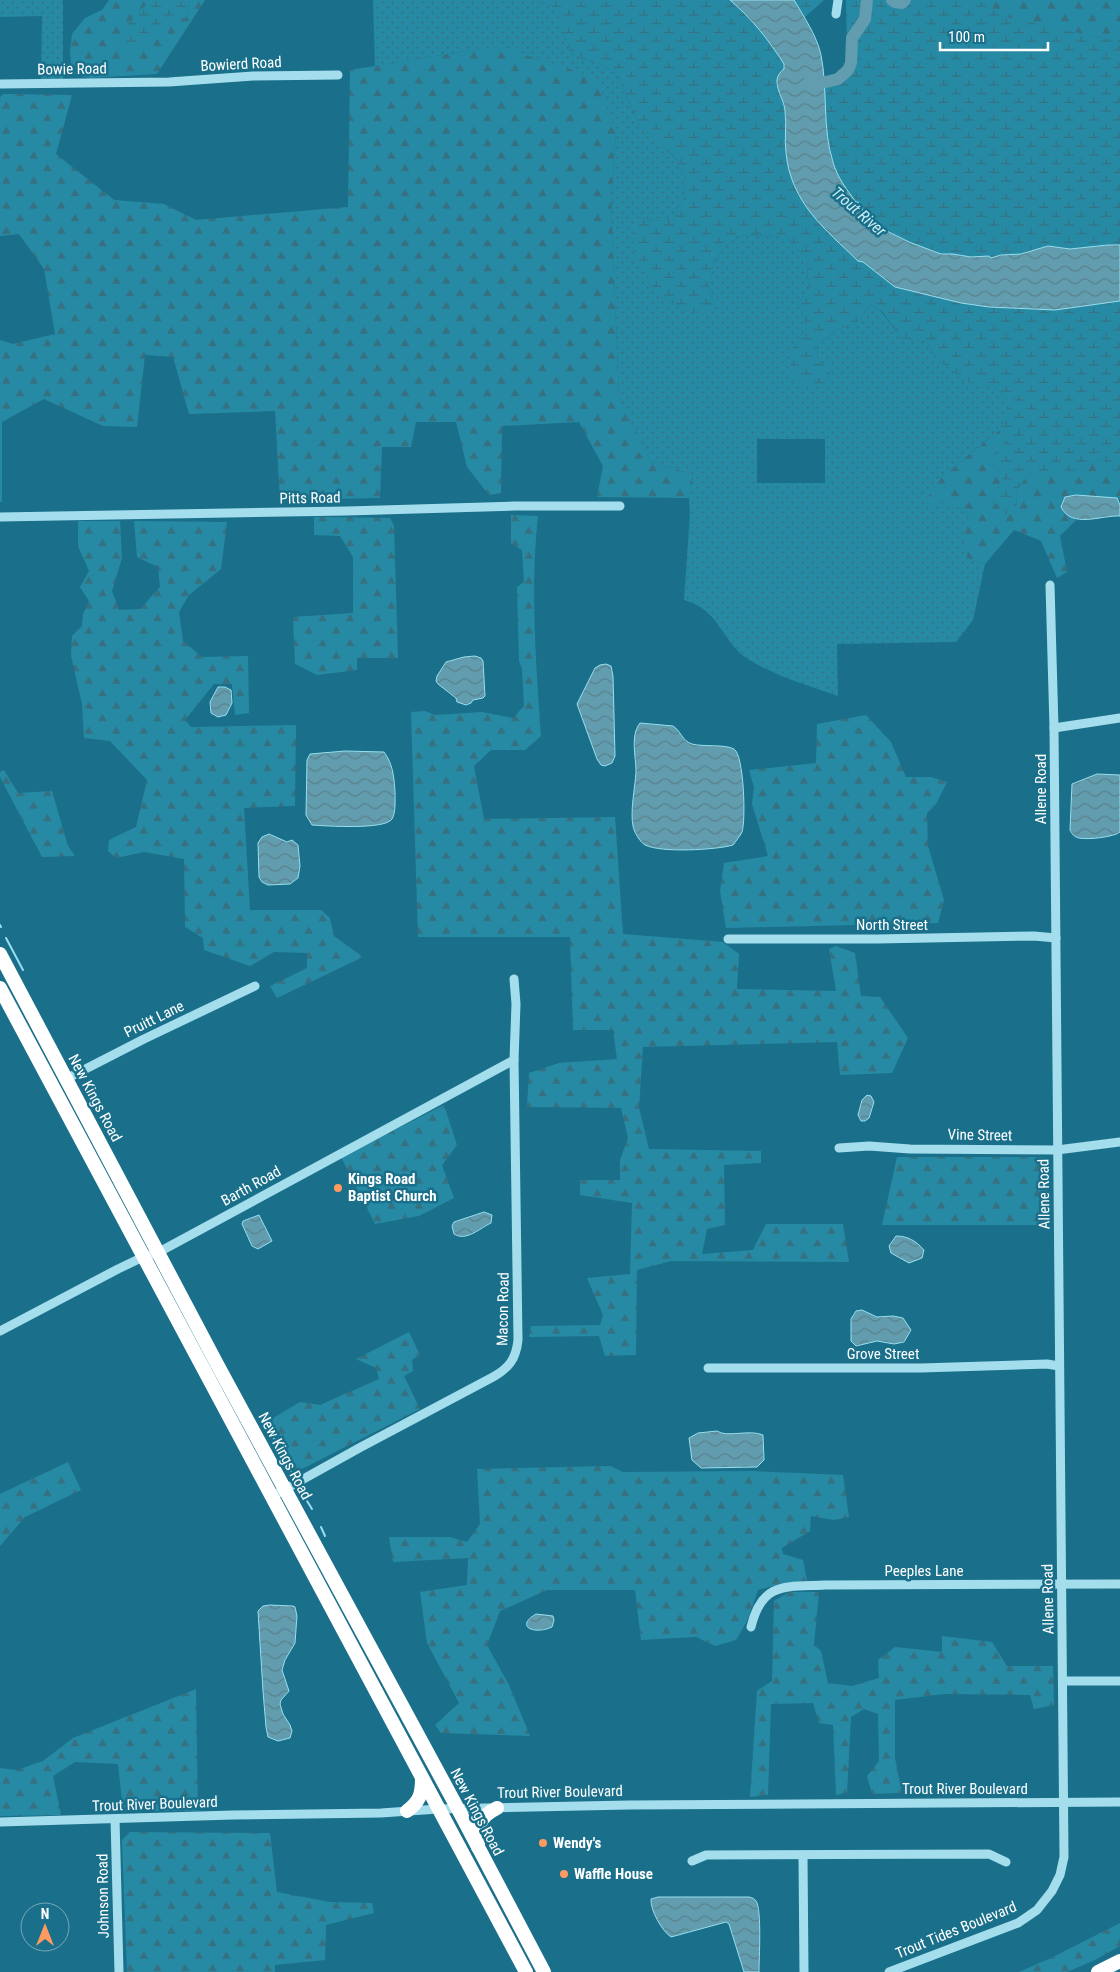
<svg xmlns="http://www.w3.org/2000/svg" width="1120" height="1972" viewBox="0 0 1120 1972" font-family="'Roboto Condensed',sans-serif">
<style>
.grass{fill:url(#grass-dots);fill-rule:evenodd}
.forest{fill:url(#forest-firs)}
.wetland{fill:url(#wetland-marsh)}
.water{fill:url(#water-waves);stroke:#97deef}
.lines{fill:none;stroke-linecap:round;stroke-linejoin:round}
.stream{stroke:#97deef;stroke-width:2}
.river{stroke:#619dae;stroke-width:12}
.minor{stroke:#a4deed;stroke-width:9}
.highway{stroke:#fff;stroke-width:14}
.poi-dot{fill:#ff9b60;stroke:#1a708a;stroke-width:2}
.labels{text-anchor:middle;stroke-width:5;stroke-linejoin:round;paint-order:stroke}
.street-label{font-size:15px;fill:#fff;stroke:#1a708a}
.poi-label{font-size:15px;font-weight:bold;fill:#fff;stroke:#1a708a;text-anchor:start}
.water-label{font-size:16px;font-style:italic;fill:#c8eef7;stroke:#1a708a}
</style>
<defs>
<pattern id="grass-dots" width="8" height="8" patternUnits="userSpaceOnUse" patternTransform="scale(1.25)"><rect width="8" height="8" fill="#268aa5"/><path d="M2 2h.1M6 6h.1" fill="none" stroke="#357181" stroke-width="1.8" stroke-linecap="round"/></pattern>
<pattern id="forest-firs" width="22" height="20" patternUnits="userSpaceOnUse" patternTransform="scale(1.25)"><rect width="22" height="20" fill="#268aa5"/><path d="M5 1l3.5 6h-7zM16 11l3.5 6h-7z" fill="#357181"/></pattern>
<pattern id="wetland-marsh" width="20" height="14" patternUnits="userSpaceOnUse" patternTransform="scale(1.25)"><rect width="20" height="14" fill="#268aa5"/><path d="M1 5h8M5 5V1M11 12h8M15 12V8" fill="none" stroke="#357181"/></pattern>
<pattern id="water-waves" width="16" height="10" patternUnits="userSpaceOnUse" patternTransform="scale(1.25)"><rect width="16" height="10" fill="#619dae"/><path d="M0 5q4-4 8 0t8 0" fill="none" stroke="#5a818c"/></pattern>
</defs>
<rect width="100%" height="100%" fill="#1a708a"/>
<g class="grass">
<path d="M0 0H63V80H41L42 16 0 17Z"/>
<path d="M373 0H537L555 7 563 20V32L572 55 603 65 618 76 639 124 676 159 686 180 684 198 672 219 655 221 639 217 663 297 672 300 687 312 716 309 708 288 714 266 720 252 739 235 785 236 806 257 809 288 797 304C812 333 810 328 790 352L818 363 817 342 828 338 835 330 856 323 871 305 881 311 901 338 927 342 936 358 967 381 994 386 1006 396 1008 413 999 431 943 476 924 503H951L975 517 967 558 985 564 973 620 956 642 837 644 838 696C808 685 775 676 748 659 720 641 722 611 684 600L690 513 689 498 693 475 651 462 619 398 611 200 616 133 497 46 375 66ZM757 439H825V483H757Z"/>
</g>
<g class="forest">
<path d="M109 0H146L147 5 127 24 149 36 171 18H186L190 0H205L157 74 89 78 72 74 70 51 72 34 85 18 102 10Z"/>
<path d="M978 0H1120V42L1000 16Z"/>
<path d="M497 46 597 78 616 133 611 200 619 398 651 462 693 475 689 498 597 497 603 466 579 422 502 426 501 493 489 495 467 467 456 422H416L411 447H382L380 498 280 500 275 411 189 414 173 357 145 355 137 427 103 426 44 399 2 422V502H0V340L13 344 55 334 44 269 19 234 0 236V97L3 94 72 95 56 154 114 200 164 204 196 220 348 207 350 70Z"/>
<path d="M999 431 1011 436 989 462 1005 476 1016 509 1017 489 1030 473H1066L1103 459 1120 476V499L1064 512 1076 520 1060 536 1067 572 1057 578 1041 541 1014 530 985 564 967 558 965 531 975 517 951 503H923L943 476Z"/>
<path d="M511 515 538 516C530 589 536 663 541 736L525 750H491L474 766 484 819 615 817 623 934 723 942 739 954 737 989 836 991 829 949 836 946 855 953 861 996 880 997 908 1038 892 1073 840 1075 837 1042 643 1047 639 1108 649 1149 761 1151V1163L724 1165 725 1225 707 1229 702 1254 753 1250 766 1224H843L849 1262 671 1261 637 1270 636 1355 605 1356 599 1336 529 1337 531 1326 600 1325 603 1315 587 1278 630 1274 632 1203 580 1195V1180H620V1160L628 1138 621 1108 527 1107 529 1073 559 1063 617 1059 613 1030H573L570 937H418L411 712 425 711 435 715 482 712 513 718 524 706 522 669 519 661 517 587 524 582 522 550 511 543Z"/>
<path d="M314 517 390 518 394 526 398 658H357V670L317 675 295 664 293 617 353 613V557L340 536 314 535Z"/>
<path d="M78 521H120L122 558 112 591 119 610 140 609 160 587 158 567 137 557 134 521 227 522 221 569 189 595 179 612 183 641 202 657 248 656 249 713 235 715 232 684H214L185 720 191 727 296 725 295 806 244 808 250 910H321L330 918 334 936 363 957 277 998 270 986 307 968V953L274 952 250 966 204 950 203 938 185 927 184 859 144 852 116 858 108 851 109 840 136 827 147 780 110 741 84 738 82 704 71 656 72 636 82 626 83 614 89 601 80 587 89 571 78 546Z"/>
<path d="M866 715 891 742 906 777H931L947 782 936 804 927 813 928 846 944 900 938 923 726 928 720 891 724 863 768 856 752 804 754 787 749 770 816 763 817 724Z"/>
<path d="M4 770 18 793 52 791 68 846 75 856 42 857 0 777V772Z"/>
<path d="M444 1105 457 1145 442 1165 454 1198 419 1216 375 1224 341 1157Z"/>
<path d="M897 1157H1047L1048 1225H882Z"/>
<path d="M409 1332 420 1355 412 1360 413 1371 404 1376 420 1409 296 1472 268 1421 300 1402 320 1405 379 1379 376 1368 356 1359Z"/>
<path d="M68 1462 81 1490 25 1517 0 1546V1494Z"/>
<path d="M610 1466 623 1472 753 1471 843 1475 849 1517 834 1520 811 1516 810 1531 782 1548 783 1554 803 1560 807 1581 783 1583 758 1590 747 1621 736 1640 715 1646 696 1637 641 1640 635 1590H547L500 1611 487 1645 509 1685 530 1736 441 1733 435 1725 459 1703 427 1643 420 1592 467 1585 468 1558 393 1562 389 1537H450L467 1542 480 1524 477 1469Z"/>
<path d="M789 1592H819L814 1645 821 1651 828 1683 852 1686 879 1678 878 1660 895 1647 942 1652V1636L992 1642 1007 1666H1053L1054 1705 1034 1709 1030 1695 944 1694 895 1700V1758L902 1793 872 1794 867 1776 879 1761 878 1714 864 1709 851 1717 847 1793 836 1795 833 1725 819 1723 813 1703 771 1704 768 1795 750 1797 757 1691 772 1681 774 1601Z"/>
<path d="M196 1689 198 1811H123L118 1764 75 1762 53 1776 61 1815 0 1816V1768L17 1770 43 1761 73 1738Z"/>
<path d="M130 1832 270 1833 277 1892 330 1902 372 1903 374 1913 326 1925 325 1960 275 1965V1972H127L122 1840Z"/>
<path d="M1120 1923V1946L1095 1960 1067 1972H1019L1051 1958Z"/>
</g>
<g class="wetland">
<path d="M146 0H190L186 18H171L164 33 149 36 136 52 125 48 119 40 127 24 146 5Z"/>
<path d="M537 0H730C752 19 768 40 784 64V69L776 84 785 109 786 154 796 192 826 231 858 261 863 262 895 287 961 303 989 307 1055 310 1120 301V476L1103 459 1066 473H1030L1017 489 1016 509 1006 514 991 499 1004 476 989 462 1010 436 999 431 1008 413 1006 396 994 386 967 382 936 358 927 342 901 338 882 311 871 305 856 323 835 330 828 338 817 342 818 363 829 364 831 372 825 382C820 383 814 386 809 386 792 386 790 365 790 352 810 327 812 333 797 304L809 288 806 257 785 236 739 235 720 252 714 266 708 288 716 309 706 313 687 312 672 300 663 297 651 287 634 253 632 226 639 217 655 221 672 219 684 198 686 180 676 159 639 124 618 76 603 65 572 55 563 32 562 20 555 7Z"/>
<path d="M794 0H824L804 18Z"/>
<path d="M846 0H978L1001 16 1120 42V245H1108L1070 249 1048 246 1021 254 1001 255 991 258 989 256C982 257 975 258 970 257 964 256 960 254 955 254 950 254 944 255 940 254 897 243 843 205 832 161 825 134 825 105 824 77L836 76 847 64Z"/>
</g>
<g class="water">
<path d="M730 0H794C804 17 817 36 821 55 828 89 822 129 833 162 837 177 847 190 856 202H858L864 212 889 232 909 242 941 254H953L971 257 989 256 991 258 1001 255 1021 254 1048 246 1070 249 1108 245H1120V301L1055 310 989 307 961 303 895 287 863 262 858 261C825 229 791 203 786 153 784 139 787 125 785 111 784 96 768 81 784 69V64C768 39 752 19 730 0Z"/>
<path d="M1076 495 1117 498 1120 505V516C1101 515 1072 529 1061 507L1065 497Z"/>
<path d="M475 656 481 658 483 661 485 696 483 698 473 700 471 703 466 705 457 702 456 698 438 684 436 681 437 676 446 662 464 657Z"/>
<path d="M606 664 611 666 613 676 615 756 612 763 605 766 601 765 597 759 577 704 595 668 600 665Z"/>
<path d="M218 687H225L231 690 232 703 226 715 218 717 211 713 210 702Z"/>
<path d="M640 723 673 726C681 731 682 741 692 744 703 747 725 744 734 749 744 755 746 820 742 832 740 836 736 841 733 845 716 850 661 853 645 845 640 842 634 832 633 826 630 811 635 788 636 772 636 756 630 736 640 723Z"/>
<path d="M345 751 384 752C393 764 394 777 395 792 395 800 396 812 392 819 385 830 326 826 312 825L306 815 307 760 310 754Z"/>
<path d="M1097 774 1120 775V832C1114 837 1088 840 1079 838 1074 837 1072 834 1070 830L1072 784Z"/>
<path d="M269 834 287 842 292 840 298 845 300 866 298 878 290 884 268 885 262 882 259 877 258 843 262 837Z"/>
<path d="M867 1095 871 1096 874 1102 869 1118 865 1121H861L858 1115 862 1100Z"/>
<path d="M484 1212 492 1215 491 1223C480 1228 466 1242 454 1234L452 1226 454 1222Z"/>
<path d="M259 1215 272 1241 258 1249 252 1246 242 1224 243 1221Z"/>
<path d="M896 1236C908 1236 916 1241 924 1250L922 1258 909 1263 891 1253 889 1246Z"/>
<path d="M862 1310 877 1317 893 1316 903 1318 911 1330 904 1342 894 1344 877 1341 856 1346 851 1341V1319L856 1311Z"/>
<path d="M717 1431C727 1438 749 1429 763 1435L764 1460 757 1467 701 1468 692 1460 689 1438 698 1433Z"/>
<path d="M270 1605 293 1606 295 1607 297 1616 295 1643 285 1660 282 1670 289 1691 281 1700 280 1704 283 1714 290 1725 292 1731 290 1738 278 1741 268 1737 266 1727 263 1691 258 1611 263 1606Z"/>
<path d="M536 1614 553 1616 554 1620 552 1627C535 1635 514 1627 536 1614Z"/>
<path d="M658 1897H749C752 1898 754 1898 756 1901 762 1909 759 1959 759 1972H744L729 1924 726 1922 671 1937C662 1931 650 1910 651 1899Z"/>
</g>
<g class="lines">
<g class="stream">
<path d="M0 925 1 927"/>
<path d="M6 938 23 970"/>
<path d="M269 1429 293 1475"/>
<path d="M299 1488 312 1509"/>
<path d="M321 1527 325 1536"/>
</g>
<g class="river">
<path d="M892 0 895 2 902 3 905 0"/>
<path d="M809 82H826L838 79 848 70 851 63 852 38 865 19 867 0"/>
</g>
<g class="minor">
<path d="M836 14 838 0"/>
<path d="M0 84 169 82 253 76 338 75"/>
<path d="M0 517 347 511 515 506H620"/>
<path d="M1054 728 1120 718"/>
<path d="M728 939H878L1034 936 1056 938"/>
<path d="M66 1079 144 1039 255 986"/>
<path d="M839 1148 869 1146 910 1149 1057 1150 1120 1142"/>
<path d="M0 1331 118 1269 143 1257 159 1252 514 1060"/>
<path d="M708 1368H921L1047 1364 1059 1366"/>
<path d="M271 1497 361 1447 493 1377C509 1368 516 1359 518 1340L514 1060 516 1004 514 979"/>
<path d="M751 1627C762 1581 786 1587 825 1585L1120 1584"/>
<path d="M1063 1681H1120"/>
<path d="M115 1819 119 1972"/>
<path d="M0 1822 233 1815 381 1813 438 1809 629 1805 1120 1802"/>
<path d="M803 1856 804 1972"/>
<path d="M692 1861 706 1855 989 1854 1006 1862"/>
<path d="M889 1972 1018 1923 1037 1910 1052 1891 1060 1875 1064 1857 1054 728 1050 585"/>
</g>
<g class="highway">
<path d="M0 954 218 1366 458 1809 544 1972"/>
<path d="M0 988 526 1972"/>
<path d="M407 1811C419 1802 422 1795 422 1779"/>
<path d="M478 1847C478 1827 477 1818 497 1808"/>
<path d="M1098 1972 1120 1961"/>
</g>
</g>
<g class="poi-dot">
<circle cx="338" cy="1188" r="5"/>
<circle cx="543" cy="1843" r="5"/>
<circle cx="564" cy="1874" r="5"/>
</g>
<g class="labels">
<g class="street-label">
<text transform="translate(241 64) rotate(-3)" y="5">Bowierd Road</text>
<text transform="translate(72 69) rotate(-1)" y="5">Bowie Road</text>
<text transform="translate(310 498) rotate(-1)" y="5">Pitts Road</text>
<text transform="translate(1041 789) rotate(-90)" y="5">Allene Road</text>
<text x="892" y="930">North Street</text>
<text transform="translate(154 1019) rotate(-26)" y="5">Pruitt Lane</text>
<text transform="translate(95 1098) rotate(62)" y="5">New Kings Road</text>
<text transform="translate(980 1135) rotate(1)" y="5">Vine Street</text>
<text transform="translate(251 1186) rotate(-29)" y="5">Barth Road</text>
<text transform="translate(1044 1194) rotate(-91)" y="5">Allene Road</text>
<text transform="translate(503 1309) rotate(-89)" y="5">Macon Road</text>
<text x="883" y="1359">Grove Street</text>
<text transform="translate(285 1456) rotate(62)" y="5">New Kings Road</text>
<text x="924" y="1576">Peeples Lane</text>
<text transform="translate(1048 1599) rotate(-91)" y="5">Allene Road</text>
<text x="965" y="1794">Trout River Boulevard</text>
<text transform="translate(560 1792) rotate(-1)" y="5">Trout River Boulevard</text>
<text transform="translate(155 1804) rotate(-2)" y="5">Trout River Boulevard</text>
<text transform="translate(477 1812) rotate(62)" y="5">New Kings Road</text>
<text transform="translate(103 1896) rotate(-91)" y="5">Johnson Road</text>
<text transform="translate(956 1930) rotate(-22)" y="5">Trout Tides Boulevard</text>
</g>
<g class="poi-label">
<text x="348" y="1184">Kings Road<tspan x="348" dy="17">Baptist Church</tspan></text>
<text x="553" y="1848">Wendy's</text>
<text x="574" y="1879">Waffle House</text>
</g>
<g class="water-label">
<text transform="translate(859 211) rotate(41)" y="6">Trout River</text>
</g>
</g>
<g transform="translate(45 1927)"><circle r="24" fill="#1a708a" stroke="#76a9b9"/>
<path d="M0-4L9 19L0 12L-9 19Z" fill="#ff9b60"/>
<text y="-8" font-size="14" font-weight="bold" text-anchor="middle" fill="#ffffff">N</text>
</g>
<path d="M940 42v8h108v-8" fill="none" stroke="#ffffff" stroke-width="2.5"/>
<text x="948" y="42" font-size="15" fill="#ffffff" stroke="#1a708a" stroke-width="4" paint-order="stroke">100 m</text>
</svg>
